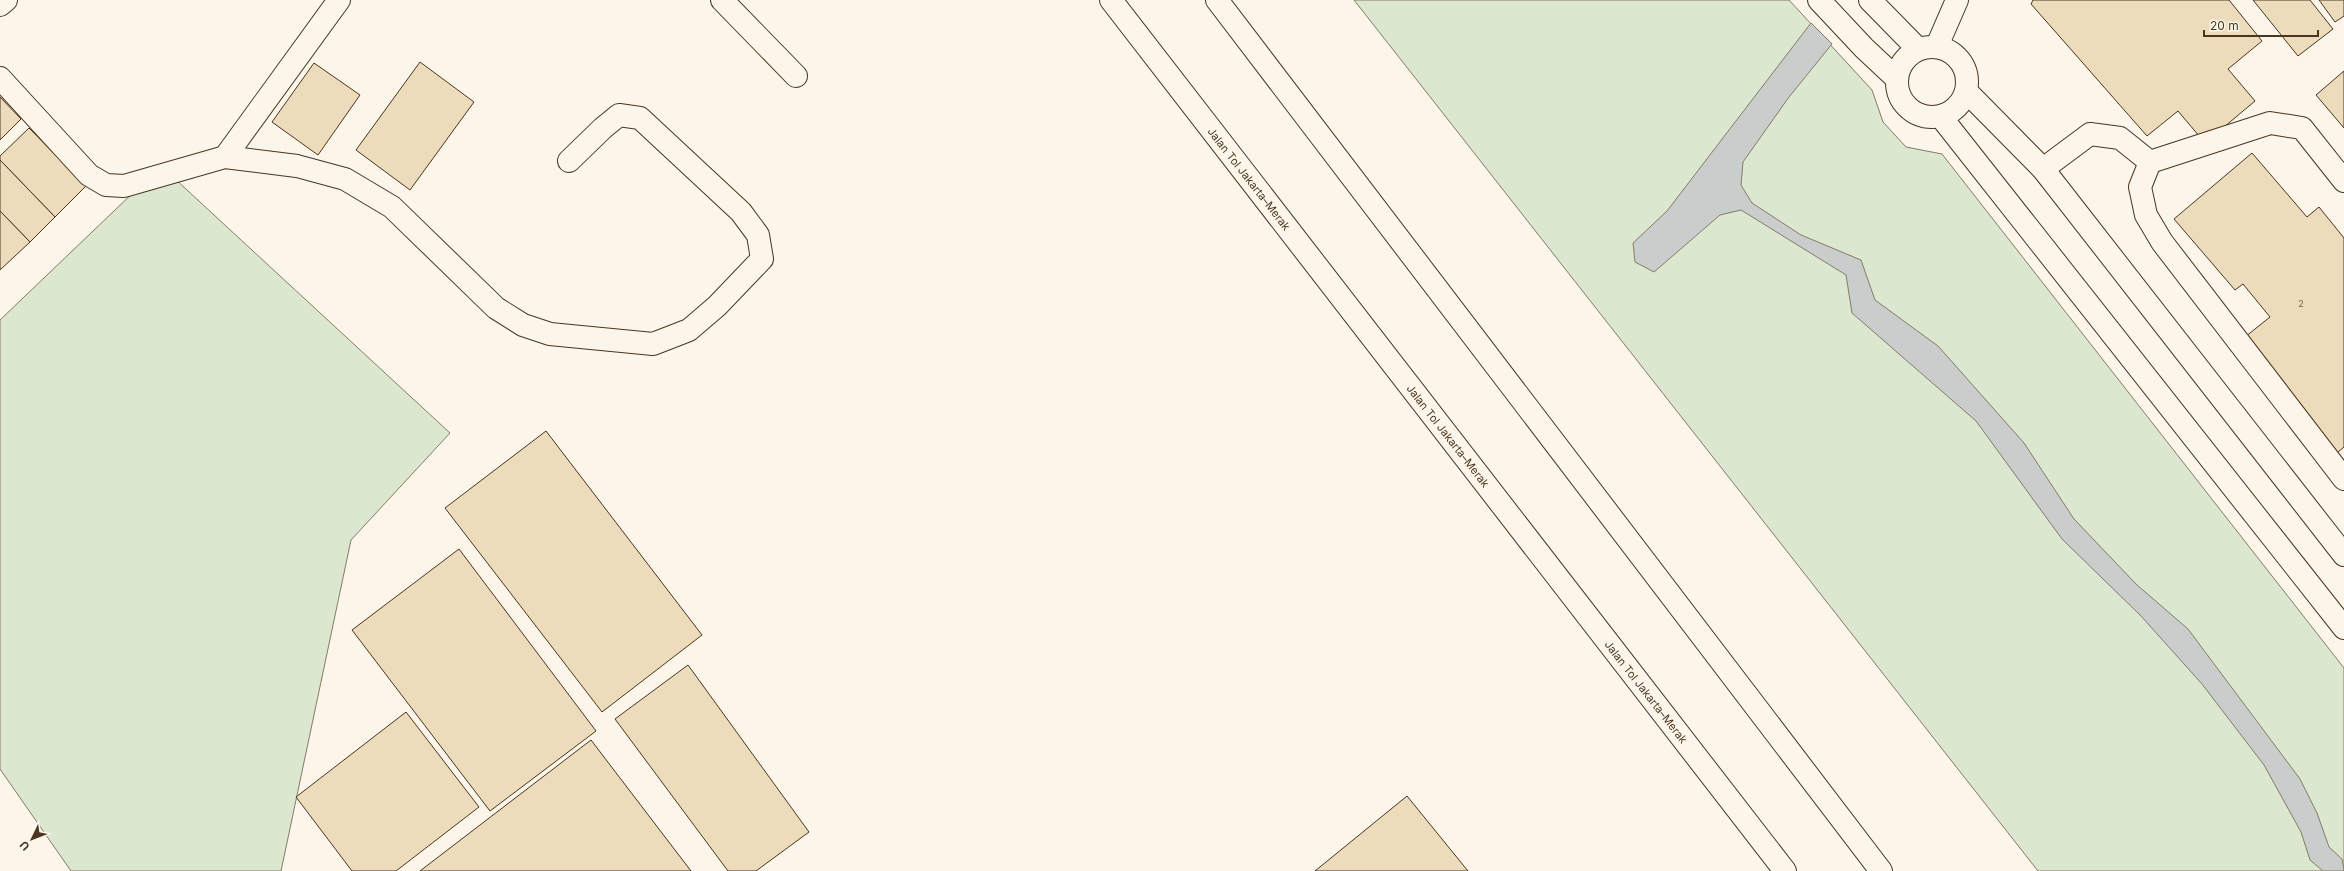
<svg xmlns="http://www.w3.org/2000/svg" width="2344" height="871" viewBox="0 0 2344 871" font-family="Inter,sans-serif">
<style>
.green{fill:#dce7d0;stroke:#887966}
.water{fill:#c9cecd;stroke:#887966}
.building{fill:#ecdcbc;stroke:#4a3520}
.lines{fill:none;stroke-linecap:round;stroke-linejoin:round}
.minor-casing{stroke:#4a3520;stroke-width:24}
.highway-casing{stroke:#4a3520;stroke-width:24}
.minor{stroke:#fbf6e9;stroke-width:22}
.highway{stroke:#fbf6e9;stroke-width:22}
.labels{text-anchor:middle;stroke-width:3;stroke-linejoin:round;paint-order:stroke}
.number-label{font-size:9px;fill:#725f47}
.street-label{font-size:11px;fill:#4a3520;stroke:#fbf6e9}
</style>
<rect width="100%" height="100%" fill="#fbf6e9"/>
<g class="green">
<path d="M1354 0H1789L1872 90 1883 122 1906 147 1942 154 2344 668V871H2038Z"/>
<path d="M161 166 450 433 351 540 281 871H71L0 769V320Z"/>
</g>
<path class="water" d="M1811 23 1832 44 1789 97 1743 162 1741 185 1752 203 1801 235 1861 260 1875 300 1938 346 2024 443 2074 519 2136 584 2188 629 2300 779 2317 813 2329 847 2342 859 2344 871H2323L2310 860 2301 832 2264 765 2202 684 2141 616 2062 539 1976 421 1852 313 1846 275 1741 210 1720 215 1654 272 1635 262 1633 243 1667 211Z"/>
<g class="building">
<path d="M2033 0H2229L2262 41 2228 69 2255 101 2205 143 2178 111 2147 136 2031 4Z"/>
<path d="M2253 0H2310L2333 29 2298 56Z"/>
<path d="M2319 0H2344V16L2335 22Z"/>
<path d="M420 62 474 102 410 190 356 150Z"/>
<path d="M314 63 360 95 318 155 272 122Z"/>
<path d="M2344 71V128L2316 95Z"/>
<path d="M0 97 21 119 0 140Z"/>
<path d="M29 128 86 186 55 217 0 160V156Z"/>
<path d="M2252 153 2307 217 2319 207 2344 238V447L2337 453 2245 337 2270 317 2243 284 2235 290 2174 219Z"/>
<path d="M0 160 55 217 30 242 0 211Z"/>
<path d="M0 211 30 242 0 270Z"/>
<path d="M546 431 702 635 602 712 445 508Z"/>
<path d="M459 549 596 731 490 811 352 630Z"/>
<path d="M688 665 809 832 756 871H728L615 719Z"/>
<path d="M406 712 479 807 396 871H352L296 797Z"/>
<path d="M591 740 691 871H420Z"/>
<path d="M1407 796 1468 871H1315Z"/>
</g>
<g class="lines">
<defs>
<g id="minor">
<path d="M722 0 796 76"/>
<path d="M1819 0 1864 48 1896 78"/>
<path d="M1870 0 1918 49"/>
<path d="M0 5 6 0"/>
<path d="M1937 46 1957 0"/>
<circle cx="1932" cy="82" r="35"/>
<path d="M0 78 89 175 106 185 124 186 225 157 297 166 345 179 392 207 496 308 523 325 550 334 653 344 689 330 717 306 762 259 758 235 741 212 640 118 619 115 603 128 569 161"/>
<path d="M1967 92 2043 169 2344 555"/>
<path d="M1941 117 2344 628"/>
<path d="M225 157 339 0"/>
<path d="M2150 162 2140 187 2146 215 2162 242 2344 479"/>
<path d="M2043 169 2090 134 2120 138 2150 162 2270 123 2302 128 2344 181"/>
</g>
<g id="highway">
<path d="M1111 0 1785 871"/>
<path d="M1217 0 1881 871"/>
</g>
</defs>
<use href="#minor" class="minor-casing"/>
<use href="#highway" class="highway-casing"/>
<use href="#minor" class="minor"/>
<use href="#highway" class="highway"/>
</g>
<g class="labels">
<g class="number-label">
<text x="2301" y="307">2</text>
</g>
<g class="street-label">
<text transform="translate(1249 179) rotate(52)" y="4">Jalan Tol Jakarta–Merak</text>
<text transform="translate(1448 436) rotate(52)" y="4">Jalan Tol Jakarta–Merak</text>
<text transform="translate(1646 692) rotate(52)" y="4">Jalan Tol Jakarta–Merak</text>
</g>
</g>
<g transform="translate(32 839) rotate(227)" stroke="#fbf6e9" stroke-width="3" paint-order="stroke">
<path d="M0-3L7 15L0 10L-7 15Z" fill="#4a3520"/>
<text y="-6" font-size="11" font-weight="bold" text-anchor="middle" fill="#4a3520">U</text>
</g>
<path d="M2204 30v6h114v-6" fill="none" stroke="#4a3520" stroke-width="2"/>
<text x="2210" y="30" font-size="12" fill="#4a3520" stroke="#fbf6e9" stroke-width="3" paint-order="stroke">20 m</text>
</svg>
